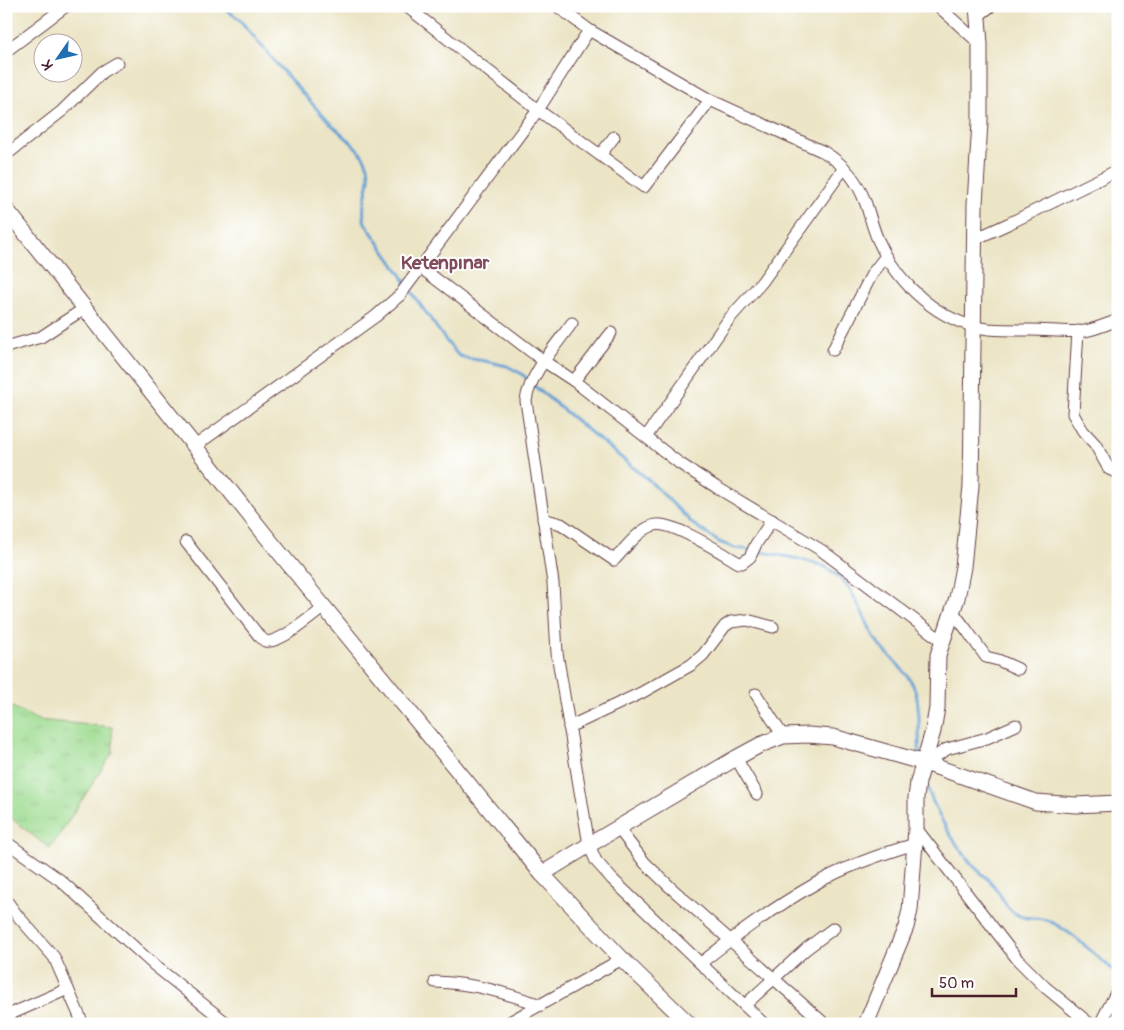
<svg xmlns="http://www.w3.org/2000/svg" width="1124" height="1030" viewBox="0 0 1124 1030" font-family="Pangolin,sans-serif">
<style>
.park{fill:url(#park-tufts);stroke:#747e5e}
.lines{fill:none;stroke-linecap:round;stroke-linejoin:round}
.stream{stroke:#62a0d4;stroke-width:3}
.minor-casing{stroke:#623d42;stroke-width:13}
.tertiary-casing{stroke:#623d42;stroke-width:17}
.minor{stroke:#fff;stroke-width:11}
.tertiary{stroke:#fff;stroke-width:15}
.labels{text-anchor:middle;stroke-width:4;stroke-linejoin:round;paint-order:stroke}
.district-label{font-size:19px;font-weight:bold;fill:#804c5c;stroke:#fff}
</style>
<defs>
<pattern id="park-tufts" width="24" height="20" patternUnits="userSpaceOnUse" patternTransform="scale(1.25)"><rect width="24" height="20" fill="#9edc91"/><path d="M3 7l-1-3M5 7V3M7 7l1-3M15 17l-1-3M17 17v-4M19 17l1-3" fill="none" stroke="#8abc7d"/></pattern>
</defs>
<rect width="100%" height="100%" fill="#fff"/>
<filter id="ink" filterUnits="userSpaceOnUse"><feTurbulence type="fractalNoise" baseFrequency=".02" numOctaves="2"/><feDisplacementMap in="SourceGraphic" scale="10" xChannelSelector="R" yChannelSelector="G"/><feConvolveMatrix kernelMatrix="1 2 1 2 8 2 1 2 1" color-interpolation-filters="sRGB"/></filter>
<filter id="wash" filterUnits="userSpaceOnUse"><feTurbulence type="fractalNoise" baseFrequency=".0096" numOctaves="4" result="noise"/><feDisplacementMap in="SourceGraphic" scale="20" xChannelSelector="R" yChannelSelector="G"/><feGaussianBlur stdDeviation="1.12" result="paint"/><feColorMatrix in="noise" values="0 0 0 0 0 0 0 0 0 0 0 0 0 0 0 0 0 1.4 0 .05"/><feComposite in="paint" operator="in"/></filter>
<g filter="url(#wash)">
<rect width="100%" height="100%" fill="#ebe4c5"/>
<path class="park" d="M6 704 38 720 112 727 113 752 50 849 6 814Z"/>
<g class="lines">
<g class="stream">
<path d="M221 6 239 19C268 54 297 88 328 121 339 133 364 150 368 167 373 185 359 201 365 223L402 276 406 284"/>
<path d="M409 289 447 342 458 355 465 358 485 361 507 366 522 374 528 380"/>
<path d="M533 385 651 482 693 524 719 542 735 548 750 550"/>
<path d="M756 551C774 554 813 560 827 568 855 584 861 615 876 640 887 656 904 667 913 685 921 703 919 733 919 753"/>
<path d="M926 783C935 812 952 840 971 863 978 872 989 878 995 887 1002 896 1005 908 1016 914 1026 921 1038 916 1049 921 1076 934 1095 956 1118 974"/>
</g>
</g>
</g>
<g filter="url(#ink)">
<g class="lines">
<defs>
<g id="minor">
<path d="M406 6 538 110 644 187 710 100"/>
<path d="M557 6 589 30 710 100 824 152C844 164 858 181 866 204 870 216 873 229 878 240 898 284 940 324 989 329 1003 330 1018 330 1031 330 1048 330 1069 333 1085 331 1096 329 1107 324 1118 320"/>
<path d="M938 6 980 44"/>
<path d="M978 16 991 6"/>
<path d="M6 51 66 6"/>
<path d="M6 155 62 111 102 72 117 63"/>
<path d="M600 155 614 137"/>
<path d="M975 239 1010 223 1118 170"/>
<path d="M420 267 545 362 574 381 679 463 716 487 821 550 941 640"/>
<path d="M572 323C557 344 529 375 526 401L553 583 557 653 589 845 596 861 612 879 764 1024"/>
<path d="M1078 331 1073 414 1083 431 1095 444 1109 469 1118 473"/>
<path d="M6 347 41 337 85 308"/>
<path d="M833 350 872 274 886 256"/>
<path d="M574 381 611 333"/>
<path d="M646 437 729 319 762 282 844 168"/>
<path d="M195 446 376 316 400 295 538 110 589 30"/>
<path d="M543 519 561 524 614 560C624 550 640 528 655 525 672 521 722 553 739 563H742L750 557 756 544 772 520"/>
<path d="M186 542 259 636C261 637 263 640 265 641 279 645 313 615 324 607"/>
<path d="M953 612 966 629 986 657 998 660 1018 669"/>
<path d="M756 694 783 736"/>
<path d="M569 727 641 693 691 665 703 655 725 626 731 622 747 620 773 627"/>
<path d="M736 758 757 794"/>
<path d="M925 763 947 749 987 738 1016 725"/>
<path d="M618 828 645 863 670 887 825 1024"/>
<path d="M916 828 1018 960 1045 987 1090 1024"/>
<path d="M6 842 60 880 154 965 228 1024"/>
<path d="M6 900 17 915 54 957 83 1024"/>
<path d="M701 963C737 934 775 907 815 884 846 866 881 854 915 844"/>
<path d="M435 982C474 983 505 993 541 1005"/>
<path d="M745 1005 806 949 834 928"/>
<path d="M6 1016 68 989"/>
<path d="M506 1024 622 959"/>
<path d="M1100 1024 1118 989"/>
</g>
<g id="tertiary">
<path d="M6 209 266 536 542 874 622 959 689 1024"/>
<path d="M542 874 589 845 736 758 760 745 783 736 808 735 833 737 925 763 1036 802 1076 805 1118 803"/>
<path d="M866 1024 906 927 910 910 916 828V798L918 782 933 731 937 708 938 655 957 598 963 567 971 486 975 204 980 122V44L977 6"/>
</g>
</defs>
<use href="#minor" class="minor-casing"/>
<use href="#tertiary" class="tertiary-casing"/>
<use href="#minor" class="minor"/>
<use href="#tertiary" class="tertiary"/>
</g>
</g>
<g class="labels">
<g class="district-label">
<text x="445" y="269">Ketenpınar</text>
</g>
</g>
<rect width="1124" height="1030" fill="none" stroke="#fff" stroke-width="25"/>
<g transform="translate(58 58) rotate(236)"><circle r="24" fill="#ffffff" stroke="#b7a5aa"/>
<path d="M0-4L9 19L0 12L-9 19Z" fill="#1f6fb2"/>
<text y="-8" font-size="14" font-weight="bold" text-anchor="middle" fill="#4a1f2b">K</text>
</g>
<path d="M932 988v8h84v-8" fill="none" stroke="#4a1f2b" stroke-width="2.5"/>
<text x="939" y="988" font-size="15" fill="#4a1f2b" stroke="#ffffff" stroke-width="4" paint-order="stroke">50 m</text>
</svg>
